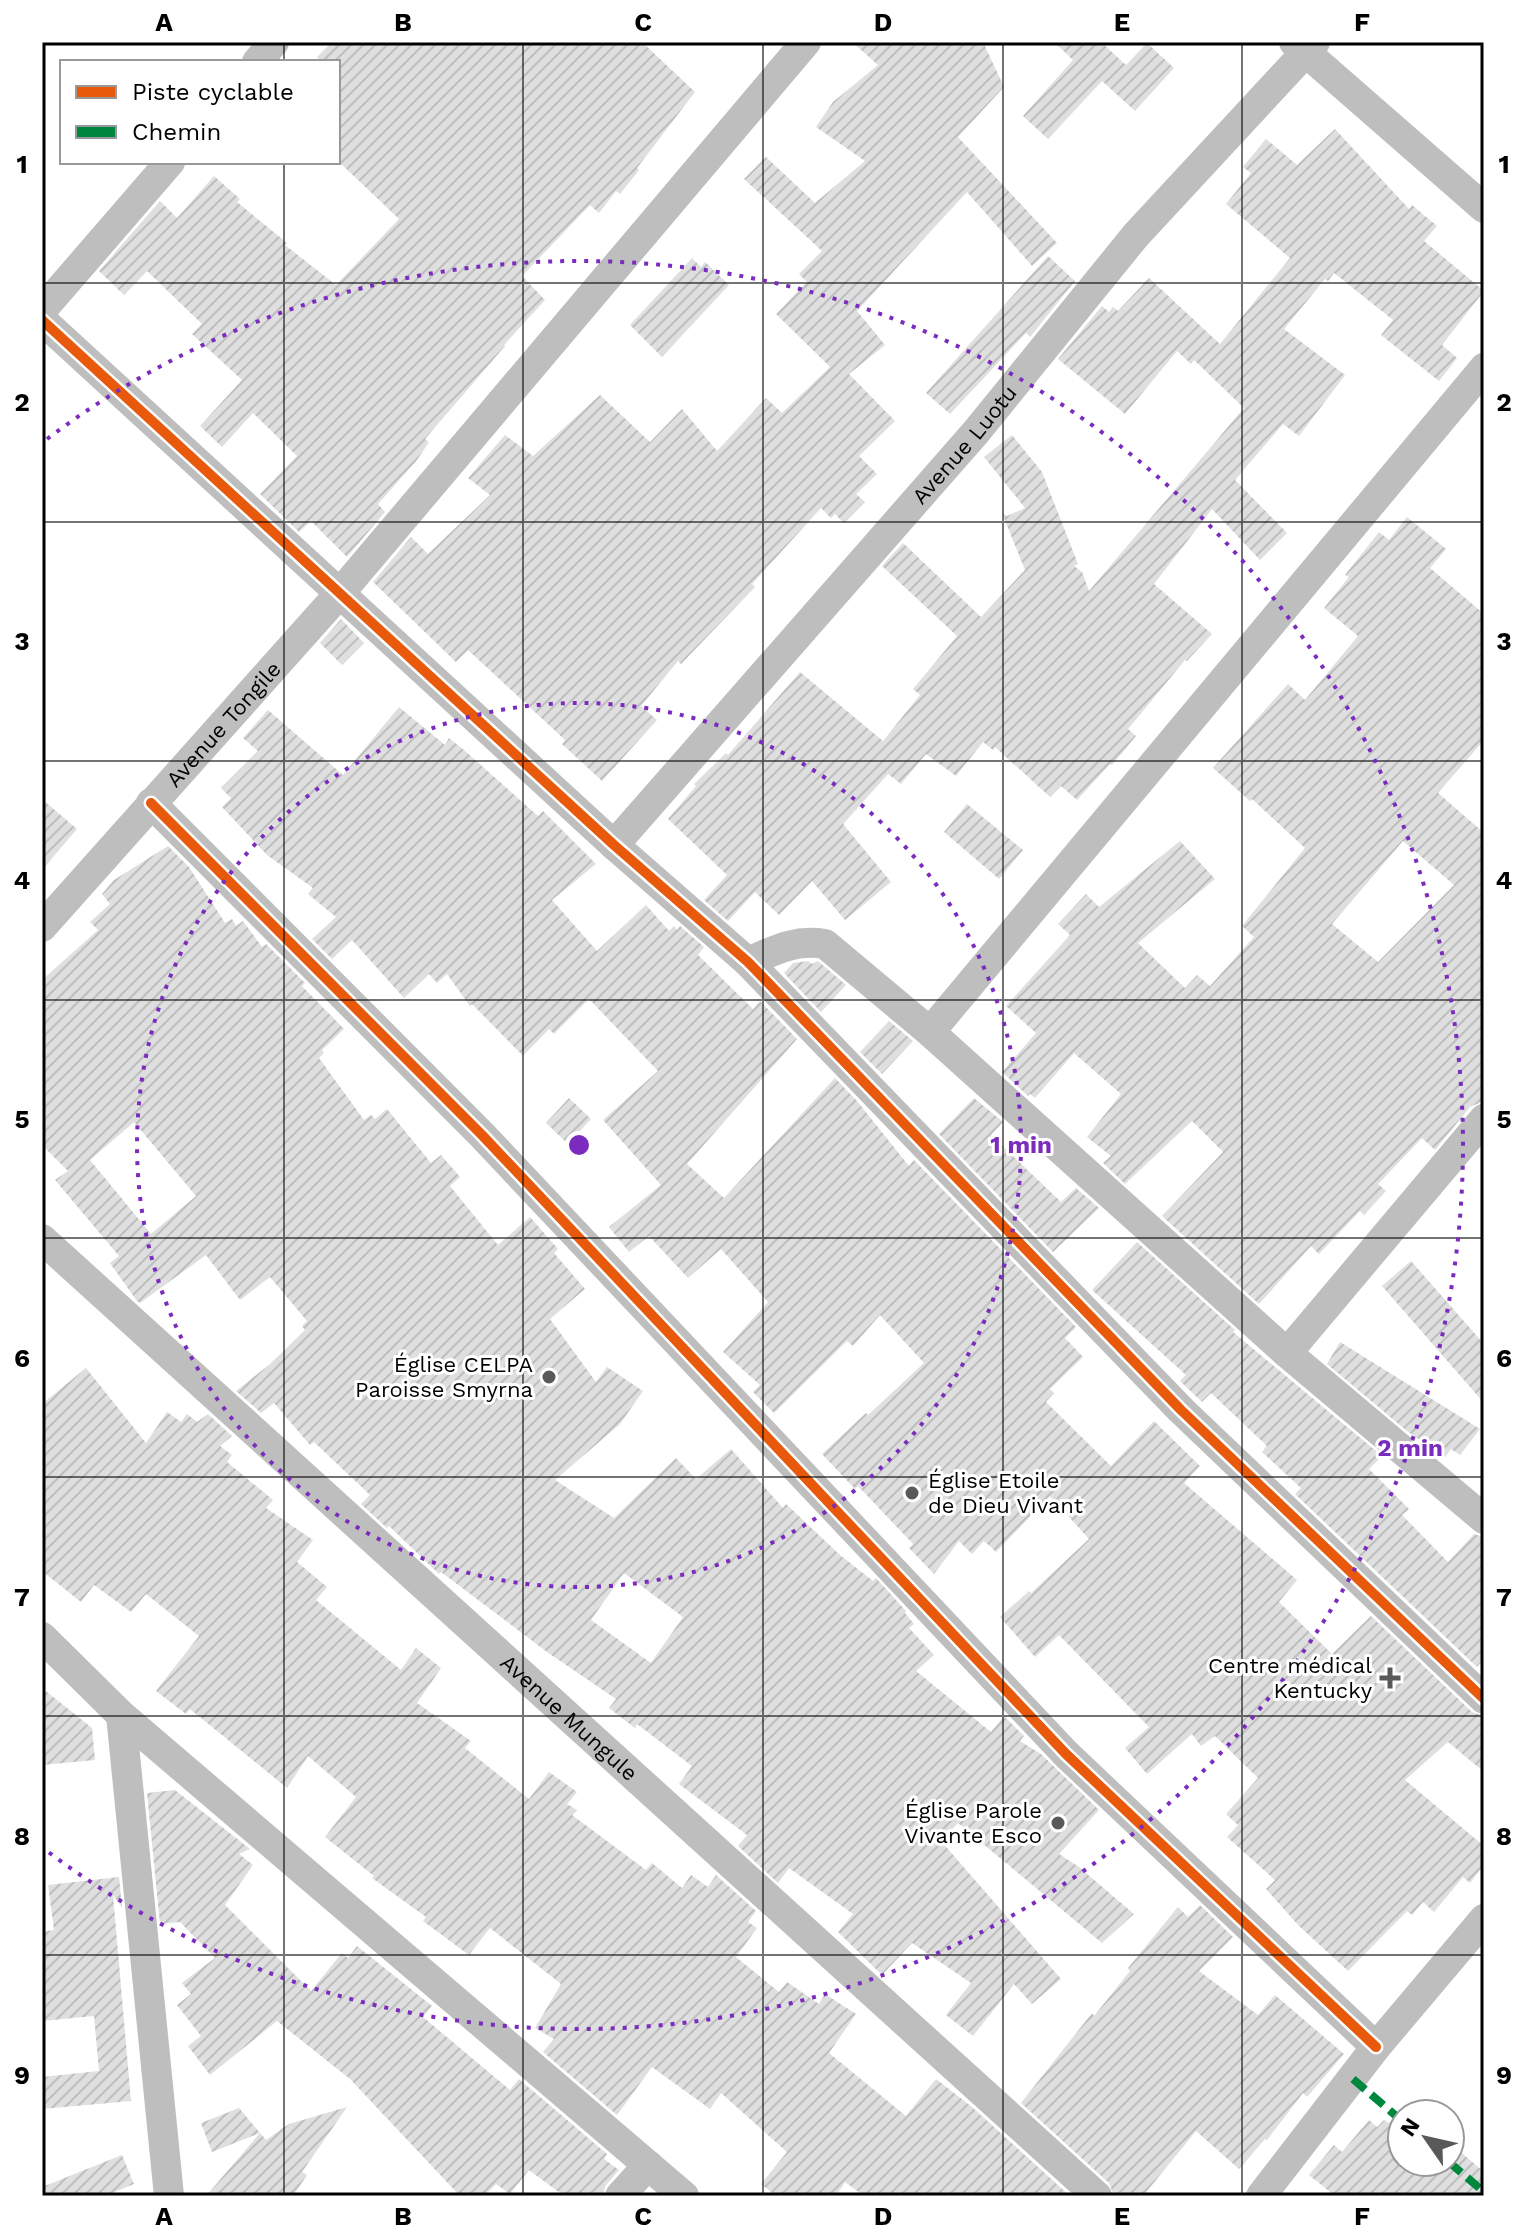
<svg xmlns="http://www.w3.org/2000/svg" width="1526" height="2238" viewBox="0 0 1526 2238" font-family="'Work Sans',sans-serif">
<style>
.building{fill:url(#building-hatch);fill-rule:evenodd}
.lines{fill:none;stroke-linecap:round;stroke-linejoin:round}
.street{stroke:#bebebe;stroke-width:30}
.quiet{stroke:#00873e;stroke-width:8;stroke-dasharray:16 8;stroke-linecap:butt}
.cycleway-casing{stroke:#fff;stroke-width:15}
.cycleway{stroke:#e8590c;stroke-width:10}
.grid{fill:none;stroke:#000;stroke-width:2;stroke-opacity:0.55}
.ring{fill:none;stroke:#7b2cbf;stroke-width:4;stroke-dasharray:4 8}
.poi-dot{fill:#595959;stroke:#fff;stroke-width:3}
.labels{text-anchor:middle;stroke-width:6;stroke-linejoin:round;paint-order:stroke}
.street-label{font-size:22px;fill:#000;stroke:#fff}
.poi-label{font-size:22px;fill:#000;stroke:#fff;text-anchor:end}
.centre{fill:#7b2cbf;stroke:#fff;stroke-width:4}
.ring-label{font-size:24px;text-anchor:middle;font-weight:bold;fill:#7b2cbf;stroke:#fff;stroke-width:6;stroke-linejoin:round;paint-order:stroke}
.neatline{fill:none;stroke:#000;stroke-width:3}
.grid-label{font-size:26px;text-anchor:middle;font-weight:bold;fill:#000}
</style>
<defs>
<pattern id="building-hatch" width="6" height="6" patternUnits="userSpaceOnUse" patternTransform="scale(2)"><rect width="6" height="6" fill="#dfdfdf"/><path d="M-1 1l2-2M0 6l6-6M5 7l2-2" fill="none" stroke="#bebebe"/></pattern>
</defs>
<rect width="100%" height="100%" fill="#fff"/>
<g class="building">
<path d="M332 42H642L695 92 637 168 639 170 620 194 616 191 599 213 590 205 522 276 545 300 504 345 505 346 425 439 429 442 417 460 378 504 385 512 347 557 311 521 299 532 260 494 297 456 253 413 222 447 200 426 242 380 192 334 202 324 147 271 124 295 99 271 160 201 177 218 214 176 240 199 237 202 287 243 285 245 336 285 399 219 338 161V62H322L317 57Z"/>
<path d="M852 42H983L1004 87 958 137 1057 243 1032 266 967 192 857 311 885 345 849 374 895 421 859 456 877 474 856 494 865 502 844 523 835 514 831 518 821 508 752 584 755 587 681 664 678 661 641 706 657 720 602 781 562 744 565 740 468 650 456 662 373 582 411 537 428 554 490 495 468 478 505 435 533 456 600 395 650 442 682 409 717 451 766 398 782 413 830 367 776 314 807 282 799 274 822 251 744 179 766 157 815 203 865 161 816 127 833 102 878 65Z"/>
<path d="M1054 42H1101L1126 65 1147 43 1174 68 1135 111 1102 81 1048 139 1023 116 1073 60Z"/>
<path d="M1335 129 1409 209 1412 205 1437 226 1424 241 1484 291 1442 345 1457 358 1439 381 1381 335 1393 320 1334 273 1328 281 1325 279 1284 329 1345 375 1299 436 1283 424 1235 480 1287 533 1260 560 1212 509 1154 584 1212 634 1187 661 1185 660 1128 729 1136 736 1112 765 1110 764 1077 800 1061 786 1050 797 995 747 993 750 983 742 956 776 926 754 901 784 888 774 843 824 891 882 845 920 812 881 779 915 755 892 728 921 704 900 727 875 668 819 696 786 694 784 726 753 728 755 800 672 883 741 920 695 913 689 957 636 882 566 903 543 981 617 1025 570 1002 513 1007 516 1025 508 984 457 1012 435 1042 472 1078 564 1074 566 1082 572 1089 591 1244 408 1194 360 1191 364 1177 351 1125 414 1058 359 1102 306 1109 312 1113 307 1118 311 1149 278 1220 344 1290 258 1226 204 1251 173 1243 167 1266 139 1297 165Z"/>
<path d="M1048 256 1075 281 1030 337 1026 333 950 414 926 393Z"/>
<path d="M692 258 701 267 705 262 729 285 662 357 630 325Z"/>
<path d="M1407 517 1446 549 1430 568 1484 614V740L1438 793 1484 833V1101L1470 1107 1435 1150 1422 1138 1378 1184 1386 1191 1364 1215 1360 1211 1319 1254 1311 1246 1259 1304 1162 1216 1223 1152 1192 1121 1125 1184 1103 1163 1111 1156 1087 1137 1121 1094 1074 1053 1035 1098 1030 1094 1028 1096 1002 1072 1036 1033 1006 1006 1070 935 1058 924 1086 894 1099 907 1180 841 1215 879 1138 943 1185 988 1197 975 1210 986 1254 937 1242 926 1305 848 1252 799 1250 801 1213 768 1288 684 1305 700 1358 636 1324 608 1349 577 1345 575 1379 532 1389 540ZM1403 841 1454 885 1378 962 1332 924Z"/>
<path d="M341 619 364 643 342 665 320 643Z"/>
<path d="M399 707 445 745 449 738 464 750 538 816 543 811 596 864 552 900 597 951 646 905 669 931 674 926 677 930 680 926 704 947 698 955 753 1009 760 1001 797 1039 687 1164 724 1198 835 1078 857 1101 909 1166 914 1160 1076 1327 1065 1338 1083 1357 1050 1389 1054 1393 1046 1402 1111 1466 1154 1421 1200 1466 1184 1483 1297 1580 1279 1602 1332 1654 1371 1616 1472 1712 1484 1716V1772L1448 1742 1405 1780 1484 1846V1865L1470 1883 1463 1877 1434 1912 1423 1902 1412 1915 1407 1911 1348 1971 1299 1926 1266 1889 1275 1880 1227 1837 1238 1825 1226 1814 1258 1778 1215 1736 1201 1746 1192 1734 1147 1774 1125 1748 1149 1727 1059 1635 1035 1657 1000 1617 1029 1591 1031 1593 1089 1539 1050 1496 996 1552 984 1541 972 1554 959 1541 934 1574 909 1548 913 1544 858 1486 855 1489 822 1454 866 1413 868 1415 924 1363 880 1315 853 1346 847 1341 774 1413 753 1392 760 1385 723 1352 768 1302 721 1249 688 1278 649 1236 629 1252 609 1227 661 1185 603 1120 658 1071 589 999 554 1034 549 1029 523 1056 472 1004 470 1006 447 974 437 983 429 974 404 998 352 940 332 959 312 939 336 917 308 894 313 888 267 855 222 807 231 798 221 788 258 751 243 738 268 710 343 775Z"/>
<path d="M42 799 77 829 42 870Z"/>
<path d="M967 804 1023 850 999 879 944 832Z"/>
<path d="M168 846 189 867 225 923 232 919 236 926 243 921 262 947 266 944 305 983 302 986 344 1029 322 1050 324 1053 319 1058 364 1120 371 1115 375 1119 387 1109 431 1163 441 1155 460 1177 450 1186 498 1245 530 1217 558 1249 554 1253 585 1289 550 1319 596 1382 607 1367 643 1391 620 1424 555 1480 614 1518 676 1458 696 1479 731 1449 783 1508 786 1504 840 1555 873 1581 876 1578 906 1611 905 1613 914 1624 909 1628 934 1655 916 1671 991 1732 1004 1716 1024 1736 1020 1741 1041 1754 1099 1810 1059 1854 1079 1867 1134 1914 1102 1943 958 1823 941 1841 1061 1979 1032 2004 1014 1984 973 2036 946 2015 971 1983 912 1943 882 1975 838 1932 853 1914 789 1868 778 1883 738 1846 747 1835 679 1784 692 1766 637 1724 635 1728 609 1708 616 1699 547 1652 441 1572 439 1574 389 1526 387 1528 361 1504 370 1495 314 1442 310 1445 274 1403 261 1413 236 1391 270 1364 305 1330 302 1326 307 1321 270 1277 240 1300 206 1255 140 1303 137 1301 110 1263 119 1256 55 1180 68 1171 42 1145V980L98 930 90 922 110 904 102 894 114 880ZM134 1122 196 1196 151 1234 90 1160ZM624 1573 683 1617 651 1663 591 1620Z"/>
<path d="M808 961 812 964 818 961 846 985 821 1012 784 973 793 963Z"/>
<path d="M889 1021 913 1041 882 1074 860 1052Z"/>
<path d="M569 1098 591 1119 568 1144 546 1123Z"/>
<path d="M974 1098 1003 1122 991 1135 1061 1202 1076 1188 1099 1208 1053 1252 939 1134Z"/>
<path d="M1137 1242 1235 1330 1233 1332 1382 1456 1369 1469 1409 1509 1402 1515 1448 1562 1474 1534 1484 1537V1659L1477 1667 1295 1494 1301 1488 1262 1452 1267 1446 1211 1393 1202 1402 1180 1381 1186 1375 1092 1290Z"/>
<path d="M1411 1261 1484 1344V1403L1382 1286Z"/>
<path d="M1340 1342 1480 1429 1460 1455 1451 1449 1445 1457 1407 1431 1327 1364Z"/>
<path d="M86 1368 146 1443 167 1412 181 1422 187 1414 197 1422 208 1414 232 1436 220 1446 232 1455 227 1462 273 1500 266 1508 313 1540 297 1562 327 1587 316 1600 401 1670 416 1648 441 1668 417 1703 471 1741 465 1748 529 1799 549 1772 577 1792 567 1804 577 1810 572 1815 646 1870 652 1863 682 1888 691 1875 708 1887 716 1875 756 1911 748 1922 757 1928 736 1957 779 1992 787 1982 819 2004 825 1994 856 2014 829 2053 906 2116 936 2079 972 2107 1070 2196H864L845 2182 836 2196H776L761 2184 787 2152 721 2093 710 2109 652 2067 617 2115 543 2052 554 2039 535 2028 561 1984 490 1928 469 1955 423 1921 426 1917 372 1878 374 1876 325 1837 356 1797 308 1756 287 1788 190 1709 186 1714 156 1691 199 1636 146 1594 131 1612 94 1585 81 1602 42 1571V1404Z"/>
<path d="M42 1688 92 1728 95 1760 42 1765Z"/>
<path d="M175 1790 250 1849 239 1854 253 1865 225 1905 311 1991 342 1953 348 1958 357 1946 432 2006 423 2017 510 2090 519 2079 607 2154 604 2159 619 2170 606 2185 602 2196H564L529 2170 510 2194 496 2184 484 2196H460L350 2079 277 2021 210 2075 188 2046 201 2036 177 2005 191 1994 182 1983 215 1958 180 1922 160 1924 147 1793Z"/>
<path d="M119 1877 122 1907 113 1895 131 2101 42 2109V2077L99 2071 94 2016 42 2021V1932L54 1930 48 1885Z"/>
<path d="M1200 1905 1233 1937 1199 1971 1258 2015 1275 1995 1344 2054 1307 2097 1303 2093 1267 2140 1265 2139 1239 2169 1196 2131 1143 2196H1114L1109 2183 1021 2103 1092 2013 1094 2016 1130 1971 1128 1968 1178 1907 1188 1917Z"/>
<path d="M1405 2105 1415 2114H1402V2162H1450V2143L1484 2172V2196H1335L1309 2175 1334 2145 1342 2152 1369 2120 1377 2127 1384 2120 1389 2123Z"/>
<path d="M347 2107 302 2172 307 2175 293 2196H206L260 2133 212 2152 201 2123 239 2108 266 2140 289 2124Z"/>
<path d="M122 2155 134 2184 105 2196H42V2187Z"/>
</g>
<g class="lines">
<g class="street">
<path d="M1294 42 1484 208"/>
<path d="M257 62 274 42"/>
<path d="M42 310 170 162"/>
<path d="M42 320 614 845 748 962 1181 1410 1484 1699"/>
<path d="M151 803 482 1135 1066 1754 1376 2047"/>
<path id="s1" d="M614 845 976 432 1136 235 1315 42"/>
<path id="s2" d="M42 927 340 593 806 42"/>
<path d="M748 962C775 950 795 939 825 944L930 1032 1287 1353 1484 1519"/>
<path d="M930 1032 1484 368"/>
<path id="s3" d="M42 1239 1097 2196"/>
<path d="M1287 1353 1484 1119"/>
<path d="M42 1637 121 1715 684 2196"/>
<path d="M121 1715 169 2196"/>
<path d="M620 2196 648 2165"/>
<path d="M1261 2196 1376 2047 1484 1919"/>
</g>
<g class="quiet">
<path d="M1353 2079 1402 2121"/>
<path d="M1449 2162 1484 2192"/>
</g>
<defs>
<g id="cycleway">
<path d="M42 320 614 845 748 962 1181 1410 1484 1699"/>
<path d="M151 803 482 1135 1066 1754 1376 2047"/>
</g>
</defs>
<use href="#cycleway" class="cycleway-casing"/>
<use href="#cycleway" class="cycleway"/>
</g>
<path class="grid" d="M284 42V62M523 42V2196M763 42V2196M1003 42V2196M1242 42V2196M284 162V2196M42 283H1484M42 522H1484M42 761H1484M42 1000H1484M42 1238H1484M42 1477H1484M42 1716H1484M42 1955H1484"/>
<g class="ring">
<circle cx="579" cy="1145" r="442"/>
<path d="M47 439A884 884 0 1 1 47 1851"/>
</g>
<g class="poi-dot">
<circle cx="549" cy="1377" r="8"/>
<circle cx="912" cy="1493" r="8"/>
<path d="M1386 1666h8v8h8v8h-8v8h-8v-8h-8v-8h8z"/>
<circle cx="1058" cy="1823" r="8"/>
</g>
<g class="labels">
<g class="street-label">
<text dy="8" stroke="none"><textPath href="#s1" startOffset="532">Avenue Luotu</textPath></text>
<text dy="8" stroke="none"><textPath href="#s2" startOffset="272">Avenue Tongile</textPath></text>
<text dy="8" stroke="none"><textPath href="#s3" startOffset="712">Avenue Mungule</textPath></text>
</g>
<g class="poi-label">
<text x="533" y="1372">Église CELPA<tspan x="533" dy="25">Paroisse Smyrna</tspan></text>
<text x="928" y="1488" text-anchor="start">Église Etoile<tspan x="928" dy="25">de Dieu Vivant</tspan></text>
<text x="1372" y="1673">Centre médical<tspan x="1372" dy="25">Kentucky</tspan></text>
<text x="1042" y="1818">Église Parole<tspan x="1042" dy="25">Vivante Esco</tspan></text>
</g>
</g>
<circle cx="579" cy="1145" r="12" class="centre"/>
<g class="ring-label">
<text x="1021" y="1153">1 min</text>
<text x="1410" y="1456">2 min</text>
</g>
<rect width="1526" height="2238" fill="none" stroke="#ffffff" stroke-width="88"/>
<rect x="60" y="60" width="280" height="104" fill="#ffffff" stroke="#999999" stroke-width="2"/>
<rect x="76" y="86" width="40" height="12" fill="#e8590c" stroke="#999999" stroke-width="2"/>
<text x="132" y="100" font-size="24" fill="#000000">Piste cyclable</text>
<rect x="76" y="126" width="40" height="12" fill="#00873e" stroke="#999999" stroke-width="2"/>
<text x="132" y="140" font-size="24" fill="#000000">Chemin</text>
<g transform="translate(1426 2138) rotate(304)"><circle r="38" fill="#ffffff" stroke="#999999" stroke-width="2"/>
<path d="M0-6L14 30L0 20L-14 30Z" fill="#595959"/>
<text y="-12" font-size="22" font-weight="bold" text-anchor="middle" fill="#000000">N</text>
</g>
<rect x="44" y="44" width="1438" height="2150" class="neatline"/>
<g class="grid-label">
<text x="164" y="31">A</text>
<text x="403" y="31">B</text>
<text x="643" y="31">C</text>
<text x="883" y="31">D</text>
<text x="1122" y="31">E</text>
<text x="1362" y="31">F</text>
<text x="22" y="173">1</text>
<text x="1504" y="173">1</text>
<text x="22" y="411">2</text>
<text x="1504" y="411">2</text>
<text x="22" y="650">3</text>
<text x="1504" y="650">3</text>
<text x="22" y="889">4</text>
<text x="1504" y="889">4</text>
<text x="22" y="1128">5</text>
<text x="1504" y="1128">5</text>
<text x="22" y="1367">6</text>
<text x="1504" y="1367">6</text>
<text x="22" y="1606">7</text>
<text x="1504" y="1606">7</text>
<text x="22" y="1845">8</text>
<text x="1504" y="1845">8</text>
<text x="22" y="2084">9</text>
<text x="1504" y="2084">9</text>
<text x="164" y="2225">A</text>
<text x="403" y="2225">B</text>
<text x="643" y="2225">C</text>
<text x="883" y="2225">D</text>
<text x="1122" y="2225">E</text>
<text x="1362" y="2225">F</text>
</g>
</svg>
